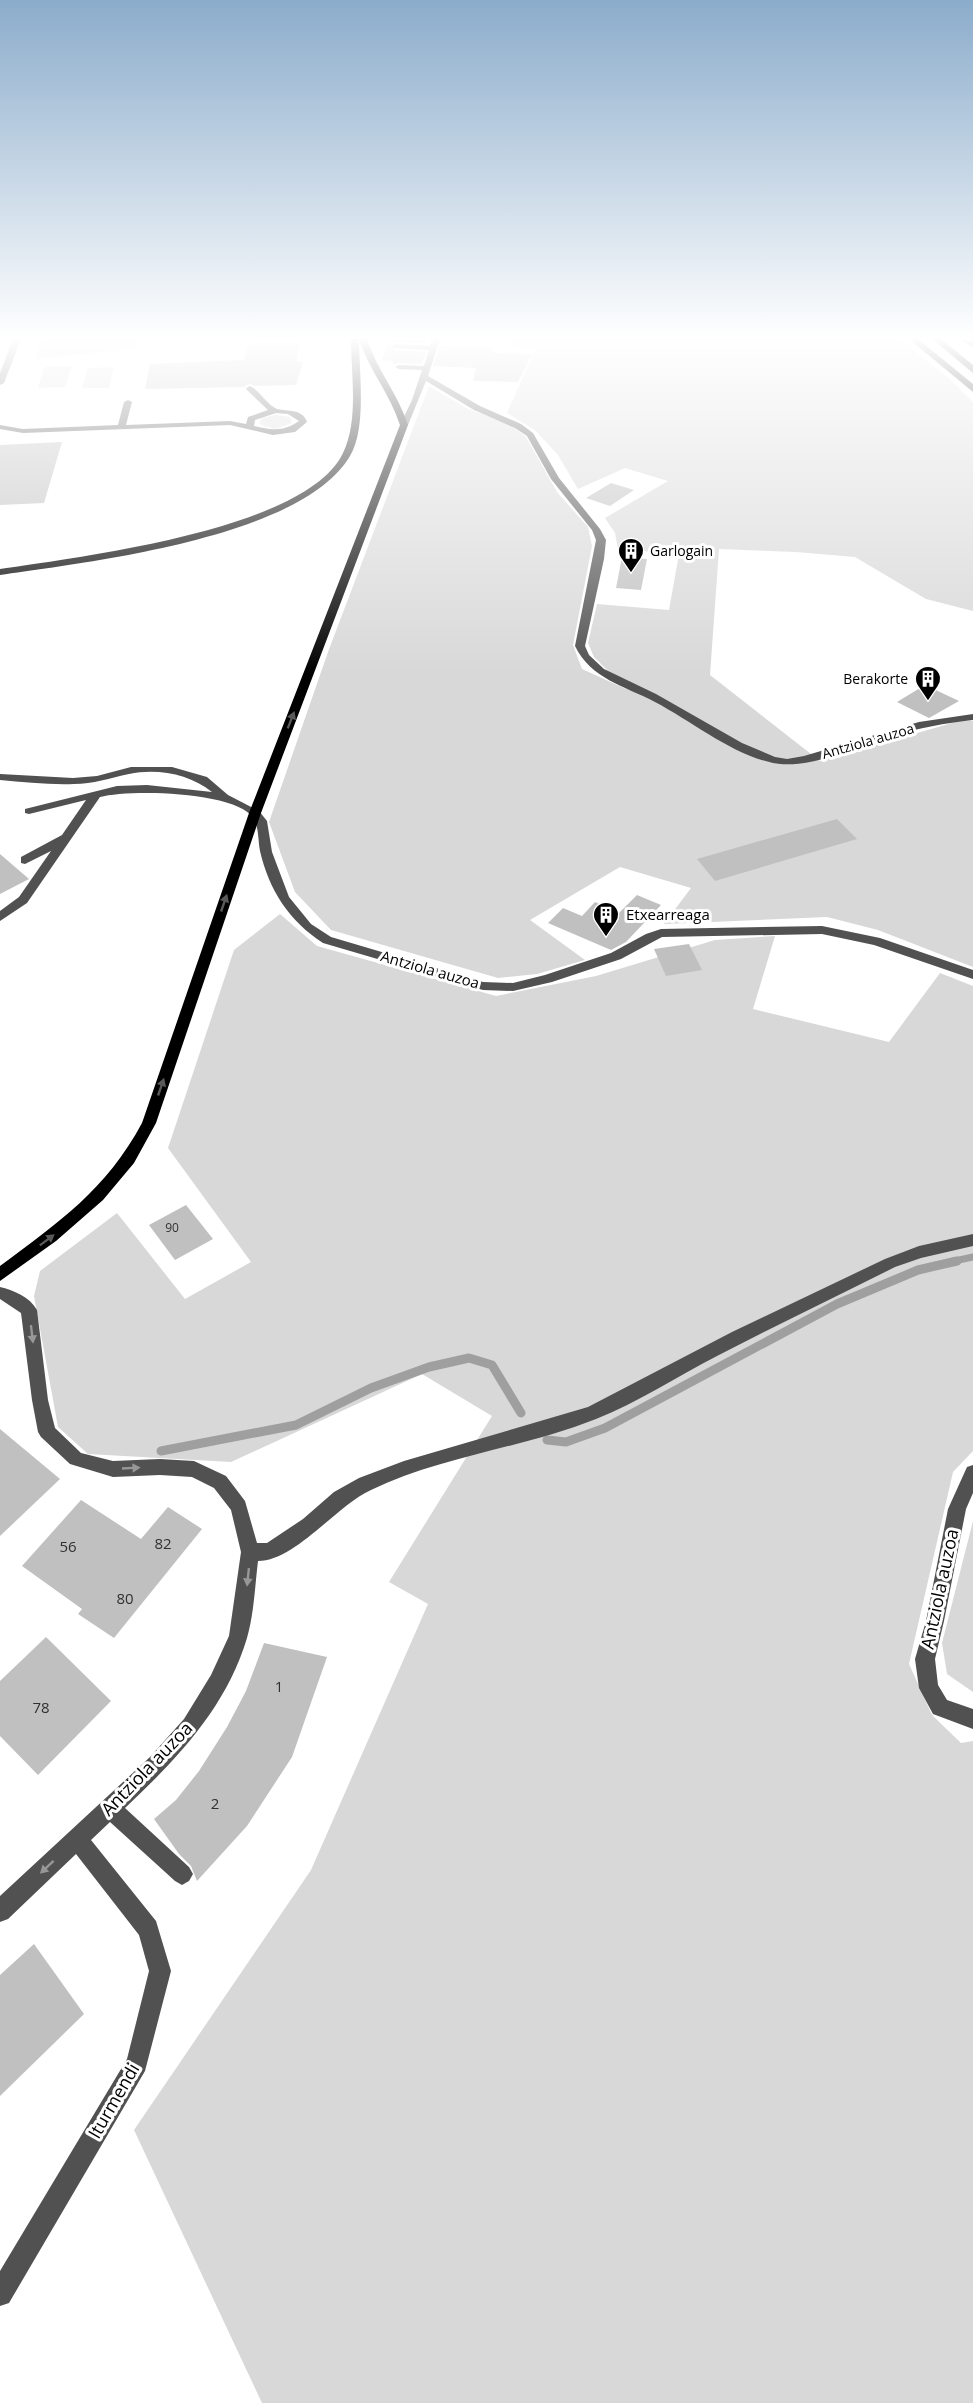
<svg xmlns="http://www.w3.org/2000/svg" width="973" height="2403" viewBox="0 0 973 2403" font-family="'Open Sans',sans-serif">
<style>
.green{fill:#d8d8d8}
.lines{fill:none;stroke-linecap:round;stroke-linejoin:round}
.stream-far1{stroke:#9f9f9f;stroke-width:7}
.stream{stroke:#9f9f9f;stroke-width:9}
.building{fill:#c0c0c0}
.minor{fill:#515151;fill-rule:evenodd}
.major{fill:#000;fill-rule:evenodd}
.highway{fill:#000;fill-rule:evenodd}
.oneway{fill:#595959}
.oneway2{fill:#979797}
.labels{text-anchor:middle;stroke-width:6;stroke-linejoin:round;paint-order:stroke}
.number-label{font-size:12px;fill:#303030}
.far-poi-label{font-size:14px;fill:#000;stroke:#fff;text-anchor:start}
.far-street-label{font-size:14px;fill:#000;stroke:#fff}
.poi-label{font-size:15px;fill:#000;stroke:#fff;text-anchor:start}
.street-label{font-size:15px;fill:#000;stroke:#fff}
.near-number-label{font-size:15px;fill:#303030}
.near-street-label{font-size:18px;fill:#000;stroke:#fff}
</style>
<rect width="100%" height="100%" fill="#fff"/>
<g class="green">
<path d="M41 339H138L136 348 35 359Z"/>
<path d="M488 339H899L950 379 973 402V611L926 599 855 557 796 552 719 549 710 675 820 761 959 721H973V967L878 930 827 917 664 924 691 888 620 867 530 920 585 960 537 974 498 978 331 930 295 892 269 822 328 652 429 386 468 409 511 425 526 437 557 492 588 527 592 546 573 645 582 669 626 689 594 657 588 643 597 604 669 610 679 554 618 549 615 533 605 518 668 481 625 468 578 489 558 455 536 431 507 413 535 350Z"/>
<path d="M72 366 65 387 38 388 44 367Z"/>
<path d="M114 367 109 388H82L88 368Z"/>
<path d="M276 415 290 417 292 423 275 429 259 424 262 418Z"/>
<path d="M280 914 317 946 496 996 596 976 715 940 775 936 753 1009 889 1042 940 973 973 986V1451L953 1472 909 1664 932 1715 961 1743 973 1741V2403H262L134 2130 311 1870 428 1604 389 1582 492 1416 422 1374 231 1462 88 1454 58 1427 34 1296 40 1271 117 1213 185 1299 251 1262 168 1148 234 950Z"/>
<path d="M973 1521V1692L947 1674 942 1643Z"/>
</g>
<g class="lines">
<path class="stream-far1" d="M950 1262 973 1257"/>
<g class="stream">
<path d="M547 1440 566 1442 605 1428 837 1304 918 1270 957 1261"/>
<path d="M161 1451 296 1425 371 1388 429 1367 469 1358 492 1365 521 1413"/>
</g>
</g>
<g class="building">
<path d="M389 339H426L425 343 395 342 389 345 395 350 426 352 422 364 399 363 392 365 394 361 382 360Z"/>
<path d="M249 342H301L296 361 303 362 296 385 255 386 249 384 244 387 145 389 150 364 244 360Z"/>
<path d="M440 346 493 347 492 353 532 354 518 382 473 381 476 368 433 366Z"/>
<path d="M62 442 44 503 0 505V445Z"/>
<path d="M611 483 634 490 610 506 586 498Z"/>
<path d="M622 557 647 559 641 590 616 588Z"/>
<path d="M925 685 959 701 929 718 897 702Z"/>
<path d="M837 819 857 839 715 881 697 859Z"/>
<path d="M0 854 29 879 0 894Z"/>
<path d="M637 895 661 905 626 942 611 950 548 923 563 908 582 916 595 902 619 913Z"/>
<path d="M689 944 702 970 666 976 654 949Z"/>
<path d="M186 1205 213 1239 175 1260 149 1225Z"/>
<path d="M0 1429 60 1479 0 1536Z"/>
<path d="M81 1500 141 1539 168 1507 202 1529 114 1638 78 1614 82 1609 22 1566Z"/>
<path d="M46 1637 111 1701 38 1775 0 1736V1681Z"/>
<path d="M264 1643 327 1657 292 1757 247 1826 197 1881 191 1866 179 1854 154 1819 176 1800 199 1771 227 1727 246 1691Z"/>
<path d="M34 1944 84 2014 0 2096V1975Z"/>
</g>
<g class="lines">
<g class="minor">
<path d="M13 339H21L4 383 0 385V373Z"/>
<path d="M432 339H440L428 376 480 406 521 424 533 433 559 478 600 529 606 540 604 559 585 646 589 655 604 669 656 694 742 743 775 757 787 759 804 756 919 722 973 714V720C945 723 919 728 892 736 858 747 809 770 773 763 731 754 693 722 655 702 625 686 591 679 575 646L596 540 592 530 551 479 527 436 515 428 474 410 426 381 408 425 404 427 400 425 412 400 422 370 399 369 395 367 399 365 424 366 429 350 395 348 391 346 395 344 430 346Z"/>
<path d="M250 386C260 391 267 405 277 409 288 412 302 408 307 422L295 432 273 435 230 425 23 433 0 429V425L23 429 118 425 124 402 128 400 132 402 126 425 230 421 246 424 248 417 268 410 247 390 246 388ZM276 413 288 414 299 421C284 432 271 430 254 426L255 420Z"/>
<path d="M131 767H172L207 777 228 795 259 811 267 821 272 852 289 897 311 924 331 937 483 982 513 983 545 975 611 953 646 934 661 929 822 926 880 938 973 970V979L874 945 822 934 662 937 621 959 552 982 513 991 483 990 323 943C289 921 269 890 260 851 258 841 259 828 254 819 238 791 129 789 100 797L27 903 0 921V911L19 897 51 851 25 864 21 863V857L62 835 86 800 29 814 25 813V809L117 786 147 785 212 792C190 774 157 768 129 774 110 778 93 784 74 784 50 785 24 782 0 780V774L73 778 97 776Z"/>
<path d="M973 1234V1246L921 1258 895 1267C836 1297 776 1325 717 1356 678 1376 637 1403 596 1419 523 1448 442 1456 371 1490 336 1506 295 1561 258 1561 255 1585 254 1614 247 1638 226 1708 177 1759 125 1808L189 1867 193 1874 189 1881 182 1885 175 1881 110 1822 91 1840 156 1921 171 1971 145 2071 9 2303 0 2306V2271L127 2059 149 1971 139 1935 76 1854 8 1919 0 1922V1896L150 1757 184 1719 211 1675 229 1636 241 1552 231 1510 214 1488 192 1477 160 1475 113 1477 70 1464 41 1437 38 1432 32 1400 21 1313 0 1299V1287C13 1290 30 1297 37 1310L48 1400 55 1428 81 1453 113 1461 160 1459 194 1461 226 1476 245 1501 257 1543H267L303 1519 334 1492 359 1478 404 1461 588 1407 732 1332 885 1259 919 1246Z"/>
<path d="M973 1465V1493L966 1509 944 1621 935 1659 938 1685 947 1700 973 1709V1729L933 1714 919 1688 915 1659 926 1621 948 1509 967 1467Z"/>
</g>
<g class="major">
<path d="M351 339H359C359 371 367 428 350 456 302 538 88 562 0 575V569C78 557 307 530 343 453 359 420 351 374 351 339Z"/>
<path d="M359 339H367C377 370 398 394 408 425L261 813 156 1123 134 1163 103 1200 56 1241 0 1281V1266C59 1222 106 1190 142 1123L249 813 400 425C390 394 369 370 359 339Z"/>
</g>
<g class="highway">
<path d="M909 339H918L973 384V392Z"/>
<path d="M932 339H941L973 365V373Z"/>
<path d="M961 339 973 341V348Z"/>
</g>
</g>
<defs><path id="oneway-solid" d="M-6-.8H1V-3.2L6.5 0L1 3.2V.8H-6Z" transform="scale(1.5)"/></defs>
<g class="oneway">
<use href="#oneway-solid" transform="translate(291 720) rotate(-69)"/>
<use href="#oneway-solid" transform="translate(224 903) rotate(-71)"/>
<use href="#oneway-solid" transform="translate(161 1087) rotate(-71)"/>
<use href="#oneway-solid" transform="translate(47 1240) rotate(-37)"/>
</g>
<g class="oneway2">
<use href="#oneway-solid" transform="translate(32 1334) rotate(83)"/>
<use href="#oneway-solid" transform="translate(131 1468) rotate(-3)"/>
<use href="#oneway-solid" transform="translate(248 1577) rotate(96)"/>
<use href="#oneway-solid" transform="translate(47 1867) rotate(137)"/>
</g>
<linearGradient id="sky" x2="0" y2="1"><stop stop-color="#8baccb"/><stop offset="0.5" stop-color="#fff"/><stop offset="1" stop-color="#fff" stop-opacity="0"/></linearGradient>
<rect width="973" height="675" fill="url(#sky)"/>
<defs>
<symbol id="building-pin" viewBox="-11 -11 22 30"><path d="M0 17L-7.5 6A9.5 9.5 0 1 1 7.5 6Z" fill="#000" stroke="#fff"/><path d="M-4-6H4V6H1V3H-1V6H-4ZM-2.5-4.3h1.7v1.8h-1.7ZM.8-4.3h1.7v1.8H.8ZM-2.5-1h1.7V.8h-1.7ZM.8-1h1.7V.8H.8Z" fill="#fff"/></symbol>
</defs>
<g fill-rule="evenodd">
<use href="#building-pin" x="616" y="536" width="30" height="40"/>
<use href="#building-pin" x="913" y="664" width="30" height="40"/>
<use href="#building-pin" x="591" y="900" width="30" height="40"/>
</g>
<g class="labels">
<g class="number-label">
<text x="172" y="1232">90</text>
</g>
<g class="far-poi-label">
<text x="650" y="556">Garlogain</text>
<text x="908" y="684" text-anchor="end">Berakorte</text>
</g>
<g class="far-street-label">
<text transform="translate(868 741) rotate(-16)" y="5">Antziola auzoa</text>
</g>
<g class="poi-label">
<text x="626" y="920">Etxearreaga</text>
</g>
<g class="street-label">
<text transform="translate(430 970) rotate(16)" y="5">Antziola auzoa</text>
</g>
<g class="near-number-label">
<text x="163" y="1549">82</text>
<text x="68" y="1552">56</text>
<text x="125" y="1604">80</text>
<text x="279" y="1692">1</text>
<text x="41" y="1713">78</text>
<text x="215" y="1809">2</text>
</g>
<g class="near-street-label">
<text transform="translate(940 1589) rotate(-78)" y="6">Antziola auzoa</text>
<text transform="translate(147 1769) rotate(-46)" y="6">Antziola auzoa</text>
<text transform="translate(114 2101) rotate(-60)" y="6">Iturmendi</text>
</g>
</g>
</svg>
